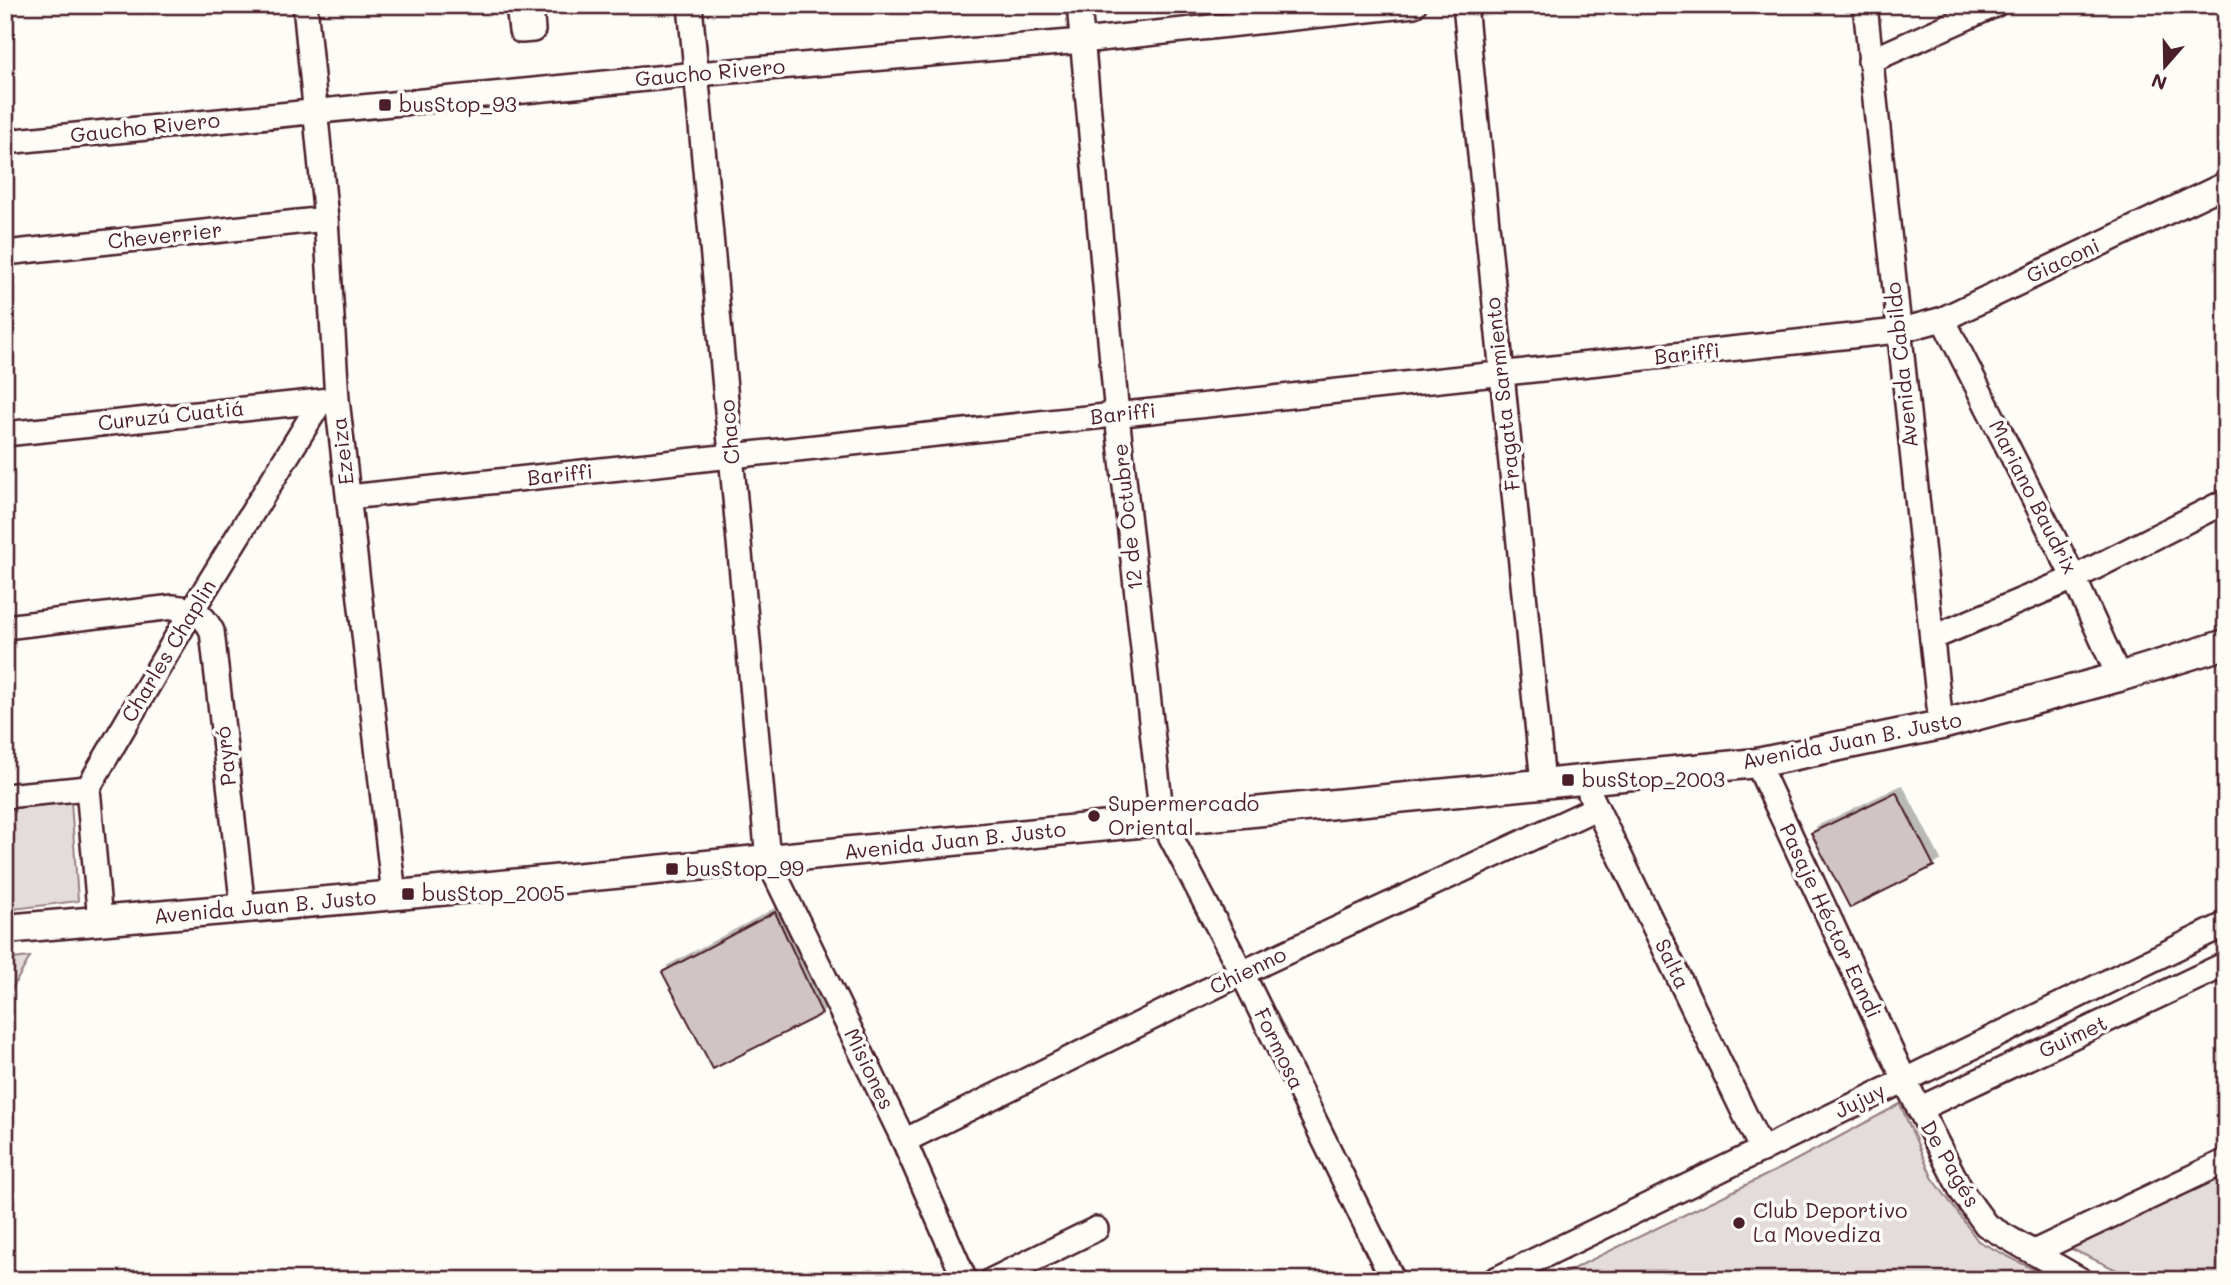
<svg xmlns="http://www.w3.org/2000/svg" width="2231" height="1285" viewBox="0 0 2231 1285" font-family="Mali,sans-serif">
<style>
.green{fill:#e3dcda;stroke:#967e82;stroke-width:2}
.building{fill:#d0c5c4;stroke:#4a1f2b;stroke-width:2;filter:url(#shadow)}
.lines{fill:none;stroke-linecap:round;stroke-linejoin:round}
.minor-casing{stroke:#4a1f2b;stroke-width:28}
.major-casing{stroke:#4a1f2b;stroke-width:33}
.minor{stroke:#fdfcf7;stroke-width:23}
.major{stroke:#fdfcf7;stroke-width:28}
.poi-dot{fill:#4a1f2b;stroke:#fdfcf7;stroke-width:2.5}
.labels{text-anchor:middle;stroke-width:7;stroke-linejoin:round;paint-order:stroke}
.street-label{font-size:21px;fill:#4a1f2b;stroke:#fdfcf7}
.poi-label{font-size:21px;fill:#4a1f2b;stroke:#fdfcf7;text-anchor:start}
</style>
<defs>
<filter id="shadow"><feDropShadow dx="6" dy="-6" stdDeviation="0" flood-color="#0004"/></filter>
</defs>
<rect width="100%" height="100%" fill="#fdfcf7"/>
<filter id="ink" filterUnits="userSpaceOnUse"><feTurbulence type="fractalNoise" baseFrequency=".0143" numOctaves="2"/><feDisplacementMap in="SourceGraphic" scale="14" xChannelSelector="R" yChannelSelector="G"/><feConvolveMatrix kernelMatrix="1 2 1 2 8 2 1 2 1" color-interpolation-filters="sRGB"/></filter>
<g filter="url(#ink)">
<g class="green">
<path d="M71 802 78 901 14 909 6 809Z"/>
<path d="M30 957 5 1001V960Z"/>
<path d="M1900 1104 1932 1177 1978 1241 2054 1280H1550L1783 1167Z"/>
<path d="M2226 1167V1271L2222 1280H2138L2063 1245Z"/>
</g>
<g class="building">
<path d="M1896 792 1934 866 1850 908 1811 833Z"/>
<path d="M775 912 822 1014 713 1069 662 972Z"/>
</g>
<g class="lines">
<defs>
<g id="minor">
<path d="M305 5 326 219 337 399 394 895"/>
<path d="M518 5 521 31 533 30 531 5"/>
<path d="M690 5 768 860 904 1141 965 1280"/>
<path d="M1079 5 1117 415 1162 820 1242 973 1393 1280"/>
<path d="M1465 5 1543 783"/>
<path d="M1865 5 1941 725"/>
<path d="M1870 61 1995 5"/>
<path d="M5 142 697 74 1082 41 1414 5"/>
<path d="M5 253 326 219"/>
<path d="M1943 319 2074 578 2119 677"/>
<path d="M5 434 330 400"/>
<path d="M349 497 1898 331 1943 319 2226 184"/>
<path d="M5 627 173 607C194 609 201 611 212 631L243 909"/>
<path d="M1932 638 2074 578 2226 501"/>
<path d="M1757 763 1904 1079 1962 1192 1986 1225 2081 1280"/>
<path d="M1590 794 1762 1150"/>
<path d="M5 796 88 788"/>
<path d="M100 921 88 788 193 609 321 401"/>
<path d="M1919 1109 2226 964"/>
<path d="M904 1141 1242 973 1596 808"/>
<path d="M2034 1252 2226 1161"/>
<path d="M992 1280 1096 1229"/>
<path d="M1494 1280 2226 924"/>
</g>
<path id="major" d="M5 929 408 894 1757 763 1941 725 2119 677 2226 644"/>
</defs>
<use href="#minor" class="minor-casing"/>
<use href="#major" class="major-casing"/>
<use href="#minor" class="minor"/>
<use href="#major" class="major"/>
</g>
</g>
<g class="poi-dot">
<rect x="378" y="98" width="14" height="14" rx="3.5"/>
<rect x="1561" y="773" width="14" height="14" rx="3.5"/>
<circle cx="1094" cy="816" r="7"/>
<rect x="665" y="862" width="14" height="14" rx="3.5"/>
<rect x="401" y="887" width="14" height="14" rx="3.5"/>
<circle cx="1739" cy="1223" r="7"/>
</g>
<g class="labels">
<g class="street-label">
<text transform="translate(710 73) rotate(-5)" y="7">Gaucho Rivero</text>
<text transform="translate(145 128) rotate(-6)" y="7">Gaucho Rivero</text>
<text transform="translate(165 236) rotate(-6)" y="7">Cheverrier</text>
<text transform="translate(2063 261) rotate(-25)" y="7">Giaconi</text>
<text transform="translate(1687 354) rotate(-6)" y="7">Bariffi</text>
<text transform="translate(1902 365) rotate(-96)" y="7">Avenida Cabildo</text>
<text transform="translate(1503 394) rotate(-96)" y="7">Fragata Sarmiento</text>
<text transform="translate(1123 414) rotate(-6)" y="7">Bariffi</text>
<text transform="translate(171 416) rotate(-6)" y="7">Curuzú Cuatiá</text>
<text transform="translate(730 432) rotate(-95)" y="7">Chaco</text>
<text transform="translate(343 451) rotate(-97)" y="7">Ezeiza</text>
<text transform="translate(560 475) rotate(-6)" y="7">Bariffi</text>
<text transform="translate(2033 497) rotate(63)" y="7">Mariano Baudrix</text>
<text transform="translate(1128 517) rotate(-96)" y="7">12 de Octubre</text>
<text transform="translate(169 651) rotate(-59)" y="7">Charles Chaplin</text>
<text transform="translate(1852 741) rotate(-11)" y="7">Avenida Juan B. Justo</text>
<text transform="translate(226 756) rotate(-96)" y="7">Payró</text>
<text transform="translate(955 841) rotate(-6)" y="7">Avenida Juan B. Justo</text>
<text transform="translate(265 907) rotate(-5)" y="7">Avenida Juan B. Justo</text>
<text transform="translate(1830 921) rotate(65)" y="7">Pasaje Héctor Eandi</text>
<text transform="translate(1672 964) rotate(64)" y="7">Salta</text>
<text transform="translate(1248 971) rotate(-26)" y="7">Chienno</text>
<text transform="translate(2073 1037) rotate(-25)" y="7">Guimet</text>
<text transform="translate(1279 1049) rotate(64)" y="7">Formosa</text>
<text transform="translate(869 1069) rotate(64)" y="7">Misiones</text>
<text transform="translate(1860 1101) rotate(-26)" y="7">Jujuy</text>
<text transform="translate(1950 1164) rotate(60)" y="7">De Pagés</text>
</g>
<g class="poi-label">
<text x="399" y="112">busStop_93</text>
<text x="1582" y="787">busStop_2003</text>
<text x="1108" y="811">Supermercado<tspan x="1108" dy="24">Oriental</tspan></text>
<text x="686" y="876">busStop_99</text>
<text x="422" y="901">busStop_2005</text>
<text x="1753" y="1218">Club Deportivo<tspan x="1753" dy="24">La Movediza</tspan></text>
</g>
</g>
<rect width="2231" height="1285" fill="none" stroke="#fdfcf7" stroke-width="28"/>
<rect x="14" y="14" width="2203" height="1257" fill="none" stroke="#4a1f2b" stroke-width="2.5" filter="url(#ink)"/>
<g transform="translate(2165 66) rotate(200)" stroke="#fdfcf7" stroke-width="5" paint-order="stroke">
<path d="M0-5L12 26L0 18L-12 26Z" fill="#4a1f2b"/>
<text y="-10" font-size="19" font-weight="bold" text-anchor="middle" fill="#4a1f2b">N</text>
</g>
</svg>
